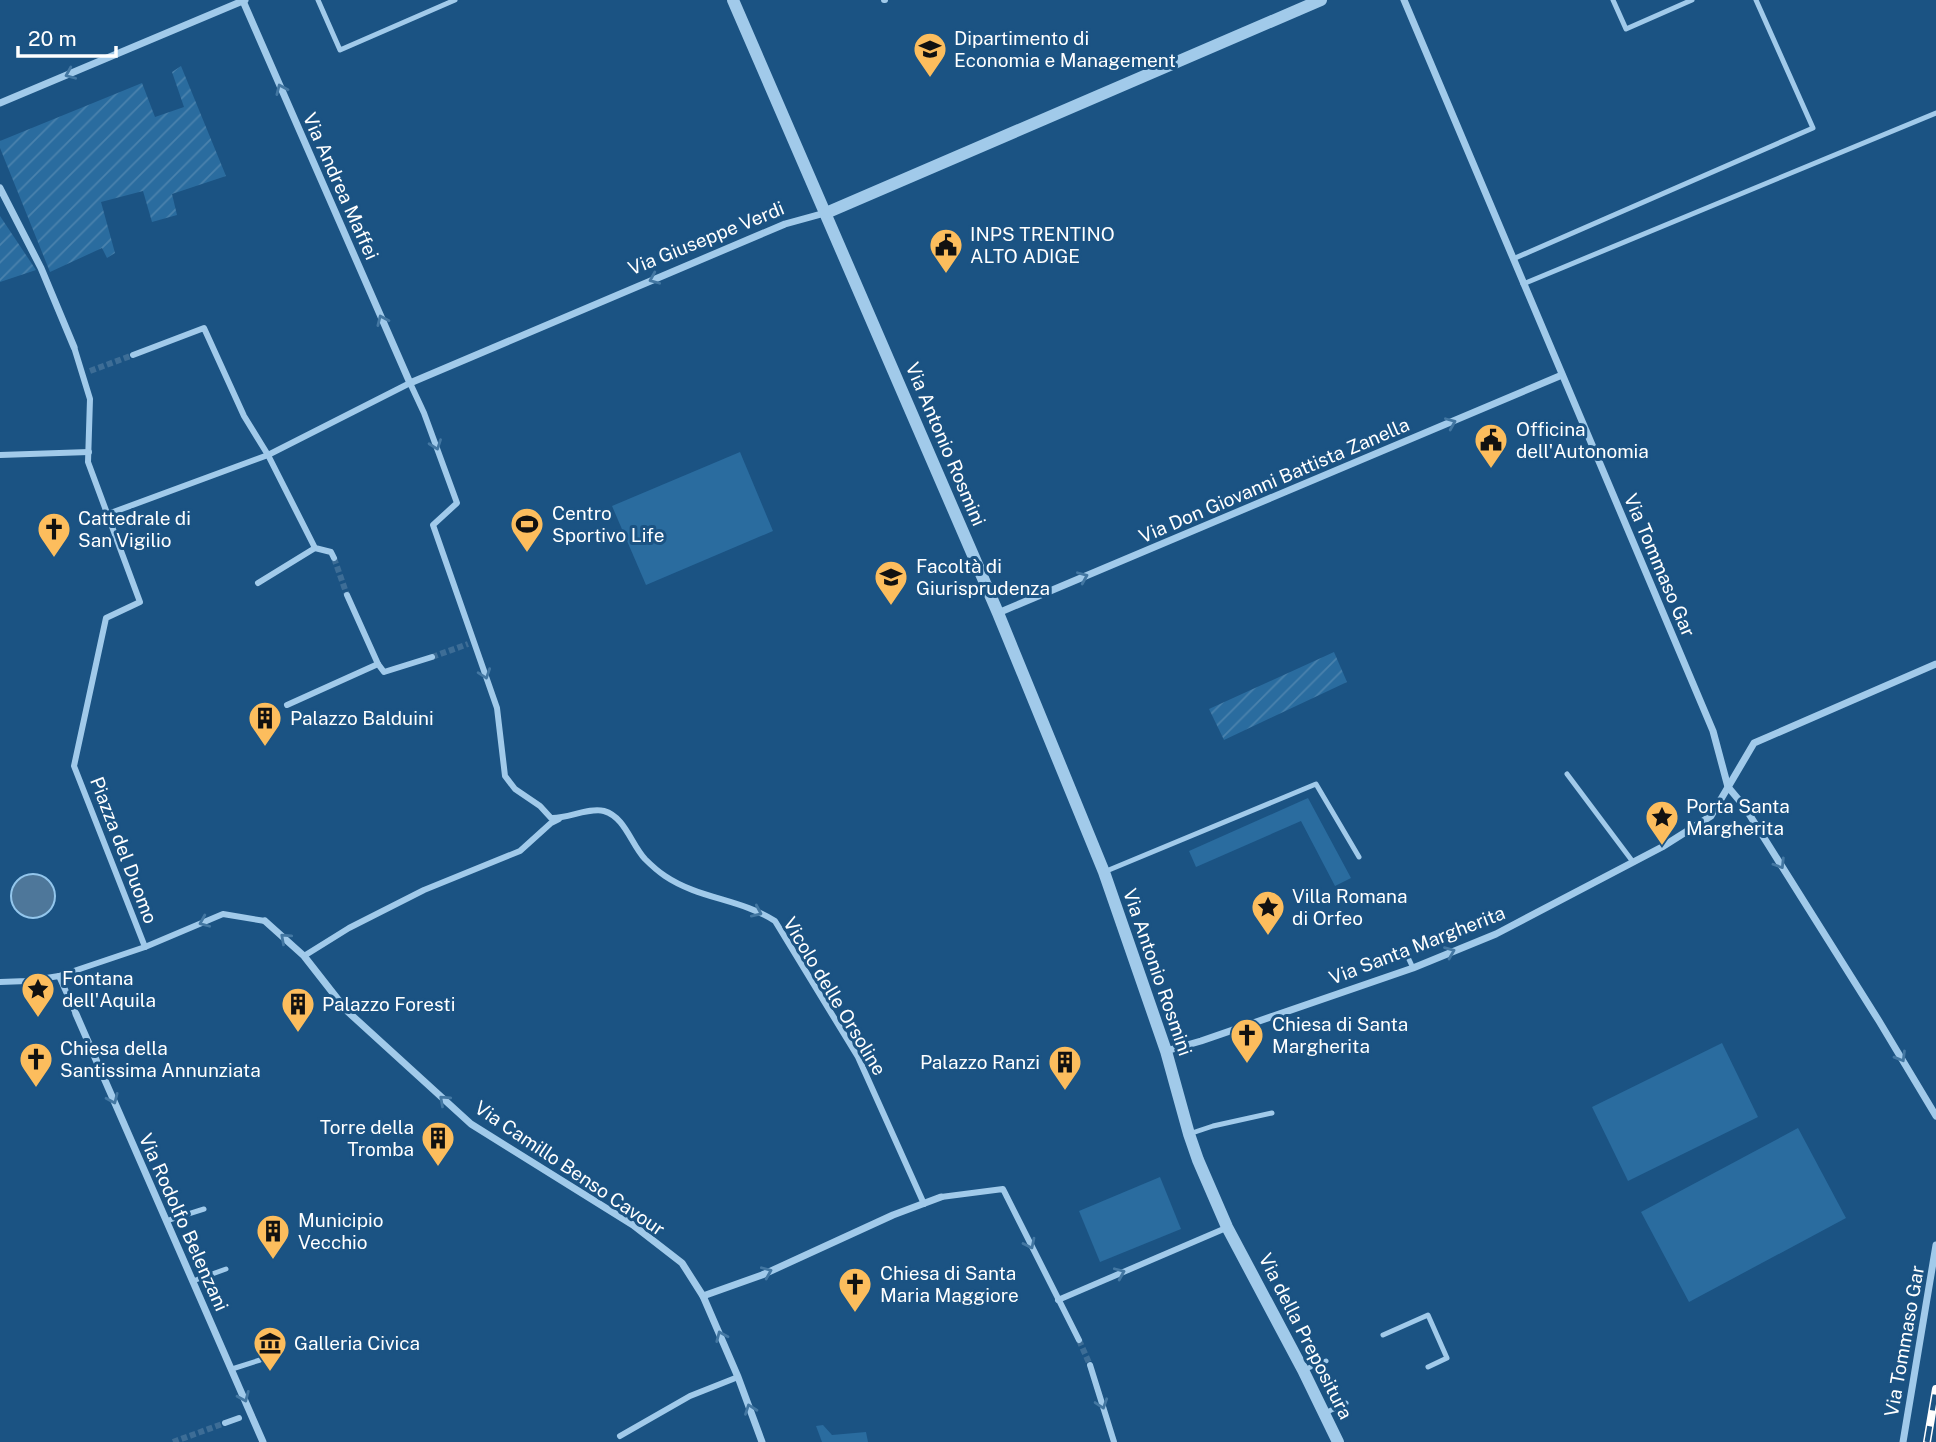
<svg xmlns="http://www.w3.org/2000/svg" width="1936" height="1442" viewBox="0 0 1936 1442" font-family="'Public Sans',sans-serif">
<style>
.grass{fill:#2a6c9f}
.garden{fill:url(#garden-furrows)}
.water{fill:#4e779a;stroke:#93c6ec;stroke-width:2}
.lines{fill:none;stroke-linecap:round;stroke-linejoin:round}
.pedestrian-tunnel{stroke:#3d6d96;stroke-width:6;stroke-dasharray:6 3;stroke-linecap:butt}
.service{stroke:#a1caea;stroke-width:5}
.pedestrian{stroke:#a1caea;stroke-width:6}
.minor{stroke:#a1caea;stroke-width:7}
.tertiary{stroke:#a1caea;stroke-width:12}
.rail-casing{stroke:#fff;stroke-width:8}
.rail{stroke:#1b5383;stroke-width:5;stroke-dasharray:16;stroke-linecap:butt}
.oneway{stroke:#4377a2}
.labels{text-anchor:middle;stroke-width:6;stroke-linejoin:round;paint-order:stroke}
.poi-label{font-size:19px;fill:#fff;stroke:#1b5383;text-anchor:start}
.street-label{font-size:19px;fill:#fff;stroke:#1b5383}
</style>
<defs>
<pattern id="garden-furrows" width="10" height="10" patternUnits="userSpaceOnUse" patternTransform="scale(1.75)"><rect width="10" height="10" fill="#2a6c9f"/><path d="M-1 1l2-2M0 10L10 0M9 11l2-2" fill="none" stroke="#4a82ad"/></pattern>
</defs>
<rect width="100%" height="100%" fill="#1b5383"/>
<g class="grass">
<path d="M740 452 773 531 646 585 612 506Z"/>
<path d="M1308 798 1351 878 1335 886 1301 821 1196 867 1189 851Z"/>
<path d="M1722 1043 1758 1117 1628 1181 1592 1107Z"/>
<path d="M1798 1128 1846 1218 1689 1302 1641 1212Z"/>
<path d="M1160 1177 1181 1229 1100 1262 1079 1211Z"/>
<path d="M823 1425 832 1435 866 1432 868 1442H822L816 1426Z"/>
</g>
<g class="garden">
<path d="M181 66 226 176 172 194 177 215 152 222 143 191 101 202 115 253 107 258 102 248 50 272 0 148V141L142 83 155 117 184 107 172 72Z"/>
<path d="M0 216 36 270 0 282Z"/>
<path d="M1334 652 1347 682 1224 740 1209 709Z"/>
</g>
<circle class="water" cx="33" cy="896" r="22"/>
<g class="lines">
<g class="pedestrian-tunnel">
<path d="M90 371 133 355"/>
<path d="M334 558 347 595"/>
<path d="M432 657 468 644"/>
<path d="M1079 1340 1090 1365"/>
<path d="M173 1442 225 1423"/>
</g>
<g class="service">
<path d="M318 0 340 50 455 0"/>
<path d="M1613 0 1626 29 1692 0"/>
<path d="M1513 259 1813 128 1756 0"/>
<path d="M1523 284 1936 113"/>
<path d="M1567 774 1633 862"/>
<path d="M1104 872 1316 784 1359 857"/>
<path d="M1405 951 1413 968"/>
<path d="M1189 1134 1213 1126 1272 1113"/>
<path d="M166 1221 204 1209"/>
<path d="M193 1281 226 1269"/>
<path d="M1383 1335 1428 1315 1447 1358 1428 1367"/>
<path d="M232 1369 260 1360"/>
<path d="M1303 1370 1326 1361"/>
<path d="M1325 1413 1346 1403"/>
</g>
<g class="pedestrian">
<path d="M884 0H885"/>
<path d="M74 347 90 399 88 462 140 602 106 618 74 766 145 947"/>
<path d="M133 355 204 328 244 416 268 455 315 548 331 552 334 558"/>
<path d="M0 455 89 452"/>
<path d="M108 514 268 455 410 383 424 413 457 503 433 525 497 708 505 776 515 789 540 806 551 818C567 819 589 807 604 811 625 817 631 844 645 859 651 865 659 872 665 876 699 899 741 899 775 921L858 1057 924 1204"/>
<path d="M258 583 315 548"/>
<path d="M347 595 378 664"/>
<path d="M287 705 378 664 384 672 432 657"/>
<path d="M304 956 349 928 424 890 520 851 551 823 559 819"/>
<path d="M59 976 76 1014"/>
<path d="M0 982 27 981 59 976 145 947 223 914 265 921"/>
<path d="M941 1197 1003 1189 1079 1340"/>
<path d="M1058 1300 1226 1228"/>
<path d="M1090 1365 1114 1442"/>
<path d="M225 1423 239 1418"/>
<path d="M620 1436 690 1396 738 1377"/>
</g>
<g class="minor">
<path d="M1404 0 1713 731 1728 787 1744 806 1879 1021 1936 1116"/>
<path d="M243 1 410 383 785 224 825 213"/>
<path d="M0 103 245 0"/>
<path d="M0 188 41 268 74 347"/>
<path d="M998 613 1562 375"/>
<path d="M265 921 304 956 347 1011 471 1124 633 1225 682 1263 703 1296 738 1377 762 1442"/>
<path d="M76 1014 263 1442"/>
<path d="M1166 1051 1201 1041 1413 968 1496 934 1662 847 1711 816 1754 743 1936 664"/>
<path d="M703 1296 762 1275 893 1215 941 1197"/>
<path d="M1903 1442 1936 1245"/>
</g>
<g class="tertiary">
<path d="M733 0 998 613 1104 872 1166 1051 1189 1134 1198 1160 1227 1227 1303 1370 1338 1442"/>
<path d="M826 213 1321 0"/>
</g>
<defs>
<path id="rail" d="M1927 1442 1936 1389"/>
</defs>
<use href="#rail" class="rail-casing"/>
<use href="#rail" class="rail"/>
</g>
<defs><path id="oneway-chevron" d="M-2-3.5L2.5 0L-2 3.5" fill="none" stroke-width="1.6" stroke-linecap="round" stroke-linejoin="round" transform="scale(1.75)"/></defs>
<g class="oneway">
<use href="#oneway-chevron" transform="translate(70 74) rotate(157)"/>
<use href="#oneway-chevron" transform="translate(281 89) rotate(-114)"/>
<use href="#oneway-chevron" transform="translate(654 279) rotate(157)"/>
<use href="#oneway-chevron" transform="translate(382 320) rotate(-114)"/>
<use href="#oneway-chevron" transform="translate(1451 423) rotate(-23)"/>
<use href="#oneway-chevron" transform="translate(436 445) rotate(70)"/>
<use href="#oneway-chevron" transform="translate(1083 577) rotate(-23)"/>
<use href="#oneway-chevron" transform="translate(485 674) rotate(71)"/>
<use href="#oneway-chevron" transform="translate(1780 864) rotate(58)"/>
<use href="#oneway-chevron" transform="translate(757 912) rotate(24)"/>
<use href="#oneway-chevron" transform="translate(204 922) rotate(157)"/>
<use href="#oneway-chevron" transform="translate(285 938) rotate(-138)"/>
<use href="#oneway-chevron" transform="translate(1450 952) rotate(-22)"/>
<use href="#oneway-chevron" transform="translate(1901 1057) rotate(59)"/>
<use href="#oneway-chevron" transform="translate(113 1099) rotate(66)"/>
<use href="#oneway-chevron" transform="translate(444 1100) rotate(-138)"/>
<use href="#oneway-chevron" transform="translate(1030 1244) rotate(64)"/>
<use href="#oneway-chevron" transform="translate(767 1272) rotate(-23)"/>
<use href="#oneway-chevron" transform="translate(1120 1273) rotate(-23)"/>
<use href="#oneway-chevron" transform="translate(721 1336) rotate(-113)"/>
<use href="#oneway-chevron" transform="translate(244 1397) rotate(67)"/>
<use href="#oneway-chevron" transform="translate(1102 1404) rotate(72)"/>
<use href="#oneway-chevron" transform="translate(750 1409) rotate(-110)"/>
</g>
<defs>
<symbol id="university-pin" viewBox="-11 -11 22 30"><path d="M0 17L-7.5 6A9.5 9.5 0 1 1 7.5 6Z" fill="#fcbd5d" stroke="#1b5383"/><path d="M0-5L7-2L0 1L-7-2ZM-4 1L0 2.5L4 1V4Q0 6-4 4Z" fill="#111"/></symbol>
<symbol id="civic-pin" viewBox="-11 -11 22 30"><path d="M0 17L-7.5 6A9.5 9.5 0 1 1 7.5 6Z" fill="#fcbd5d" stroke="#1b5383"/><path d="M-.6-6.5H3V-4.5H.6V-3L4-1V1h2V6H-6V1h2V-1L-.6-3ZM-1.2 2.5V6h2.4V2.5Z" fill="#111"/></symbol>
<symbol id="stadium-pin" viewBox="-11 -11 22 30"><path d="M0 17L-7.5 6A9.5 9.5 0 1 1 7.5 6Z" fill="#fcbd5d" stroke="#1b5383"/><path d="M0-5a6.5 5 0 1 0 0 10a6.5 5 0 1 0 0-10ZM-3.5-1.8h7v3.6h-7Z" fill="#111"/></symbol>
<symbol id="church-pin" viewBox="-11 -11 22 30"><path d="M0 17L-7.5 6A9.5 9.5 0 1 1 7.5 6Z" fill="#fcbd5d" stroke="#1b5383"/><path d="M-1.2-6h2.4v3.5h3.3v2.4h-3.3V6h-2.4V-.1h-3.3v-2.4h3.3Z" fill="#111"/></symbol>
<symbol id="building-pin" viewBox="-11 -11 22 30"><path d="M0 17L-7.5 6A9.5 9.5 0 1 1 7.5 6Z" fill="#fcbd5d" stroke="#1b5383"/><path d="M-4-6H4V6H1V3H-1V6H-4ZM-2.5-4.3h1.7v1.8h-1.7ZM.8-4.3h1.7v1.8H.8ZM-2.5-1h1.7V.8h-1.7ZM.8-1h1.7V.8H.8Z" fill="#111"/></symbol>
<symbol id="sight-pin" viewBox="-11 -11 22 30"><path d="M0 17L-7.5 6A9.5 9.5 0 1 1 7.5 6Z" fill="#fcbd5d" stroke="#1b5383"/><path d="M0-6L1.8-2.2L6-1.7L2.9 1.2L3.7 5.4L0 3.3L-3.7 5.4L-2.9 1.2L-6-1.7L-1.8-2.2Z" fill="#111"/></symbol>
<symbol id="museum-pin" viewBox="-11 -11 22 30"><path d="M0 17L-7.5 6A9.5 9.5 0 1 1 7.5 6Z" fill="#fcbd5d" stroke="#1b5383"/><path d="M0-6L6-3V-2H-6V-3ZM-5-1h2V3h-2ZM-1-1h2V3h-2ZM3-1h2V3H3ZM-6 4H6V6H-6Z" fill="#111"/></symbol>
</defs>
<g fill-rule="evenodd">
<use href="#university-pin" x="911" y="30" width="38" height="52"/>
<use href="#civic-pin" x="927" y="226" width="38" height="52"/>
<use href="#civic-pin" x="1472" y="421" width="38" height="52"/>
<use href="#stadium-pin" x="508" y="505" width="38" height="52"/>
<use href="#church-pin" x="35" y="510" width="38" height="52"/>
<use href="#university-pin" x="872" y="558" width="38" height="52"/>
<use href="#building-pin" x="246" y="699" width="38" height="52"/>
<use href="#sight-pin" x="1643" y="798" width="38" height="52"/>
<use href="#sight-pin" x="1249" y="888" width="38" height="52"/>
<use href="#sight-pin" x="19" y="970" width="38" height="52"/>
<use href="#building-pin" x="279" y="985" width="38" height="52"/>
<use href="#church-pin" x="1228" y="1016" width="38" height="52"/>
<use href="#church-pin" x="17" y="1040" width="38" height="52"/>
<use href="#building-pin" x="1046" y="1043" width="38" height="52"/>
<use href="#building-pin" x="419" y="1119" width="38" height="52"/>
<use href="#building-pin" x="254" y="1212" width="38" height="52"/>
<use href="#church-pin" x="836" y="1265" width="38" height="52"/>
<use href="#museum-pin" x="251" y="1324" width="38" height="52"/>
</g>
<g class="labels">
<g class="poi-label">
<text x="954" y="45">Dipartimento di<tspan x="954" dy="22">Economia e Management</tspan></text>
<text x="970" y="241">INPS TRENTINO<tspan x="970" dy="22">ALTO ADIGE</tspan></text>
<text x="1516" y="436">Officina<tspan x="1516" dy="22">dell'Autonomia</tspan></text>
<text x="552" y="520">Centro<tspan x="552" dy="22">Sportivo Life</tspan></text>
<text x="78" y="525">Cattedrale di<tspan x="78" dy="22">San Vigilio</tspan></text>
<text x="916" y="573">Facoltà di<tspan x="916" dy="22">Giurisprudenza</tspan></text>
<text x="290" y="725">Palazzo Balduini</text>
<text x="1686" y="813">Porta Santa<tspan x="1686" dy="22">Margherita</tspan></text>
<text x="1292" y="903">Villa Romana<tspan x="1292" dy="22">di Orfeo</tspan></text>
<text x="62" y="985">Fontana<tspan x="62" dy="22">dell'Aquila</tspan></text>
<text x="322" y="1011">Palazzo Foresti</text>
<text x="1272" y="1031">Chiesa di Santa<tspan x="1272" dy="22">Margherita</tspan></text>
<text x="60" y="1055">Chiesa della<tspan x="60" dy="22">Santissima Annunziata</tspan></text>
<text x="1040" y="1069" text-anchor="end">Palazzo Ranzi</text>
<text x="414" y="1134" text-anchor="end">Torre della<tspan x="414" dy="22">Tromba</tspan></text>
<text x="298" y="1227">Municipio<tspan x="298" dy="22">Vecchio</tspan></text>
<text x="880" y="1280">Chiesa di Santa<tspan x="880" dy="22">Maria Maggiore</tspan></text>
<text x="294" y="1350">Galleria Civica</text>
</g>
<g class="street-label">
<text transform="translate(341 186) rotate(66)" y="7">Via Andrea Maffei</text>
<text transform="translate(706 238) rotate(-22)" y="7">Via Giuseppe Verdi</text>
<text transform="translate(946 444) rotate(67)" y="7">Via Antonio Rosmini</text>
<text transform="translate(1274 480) rotate(-23)" y="7">Via Don Giovanni Battista Zanella</text>
<text transform="translate(1660 565) rotate(67)" y="7">Via Tommaso Gar</text>
<text transform="translate(124 850) rotate(69)" y="7">Piazza del Duomo</text>
<text transform="translate(1417 945) rotate(-21)" y="7">Via Santa Margherita</text>
<text transform="translate(1158 972) rotate(71)" y="7">Via Antonio Rosmini</text>
<text transform="translate(835 996) rotate(59)" y="7">Vicolo delle Orsoline</text>
<text transform="translate(570 1168) rotate(34)" y="7">Via Camillo Benso Cavour</text>
<text transform="translate(184 1222) rotate(66)" y="7">Via Rodolfo Belenzani</text>
<text transform="translate(1306 1336) rotate(63)" y="7">Via della Prepositura</text>
<text transform="translate(1904 1341) rotate(-80)" y="7">Via Tommaso Gar</text>
</g>
</g>
<path d="M18 46v10h98v-10" fill="none" stroke="#ffffff" stroke-width="3.5"/>
<text x="28" y="46" font-size="21" fill="#ffffff" stroke="#1b5383" stroke-width="5" paint-order="stroke">20 m</text>
</svg>
